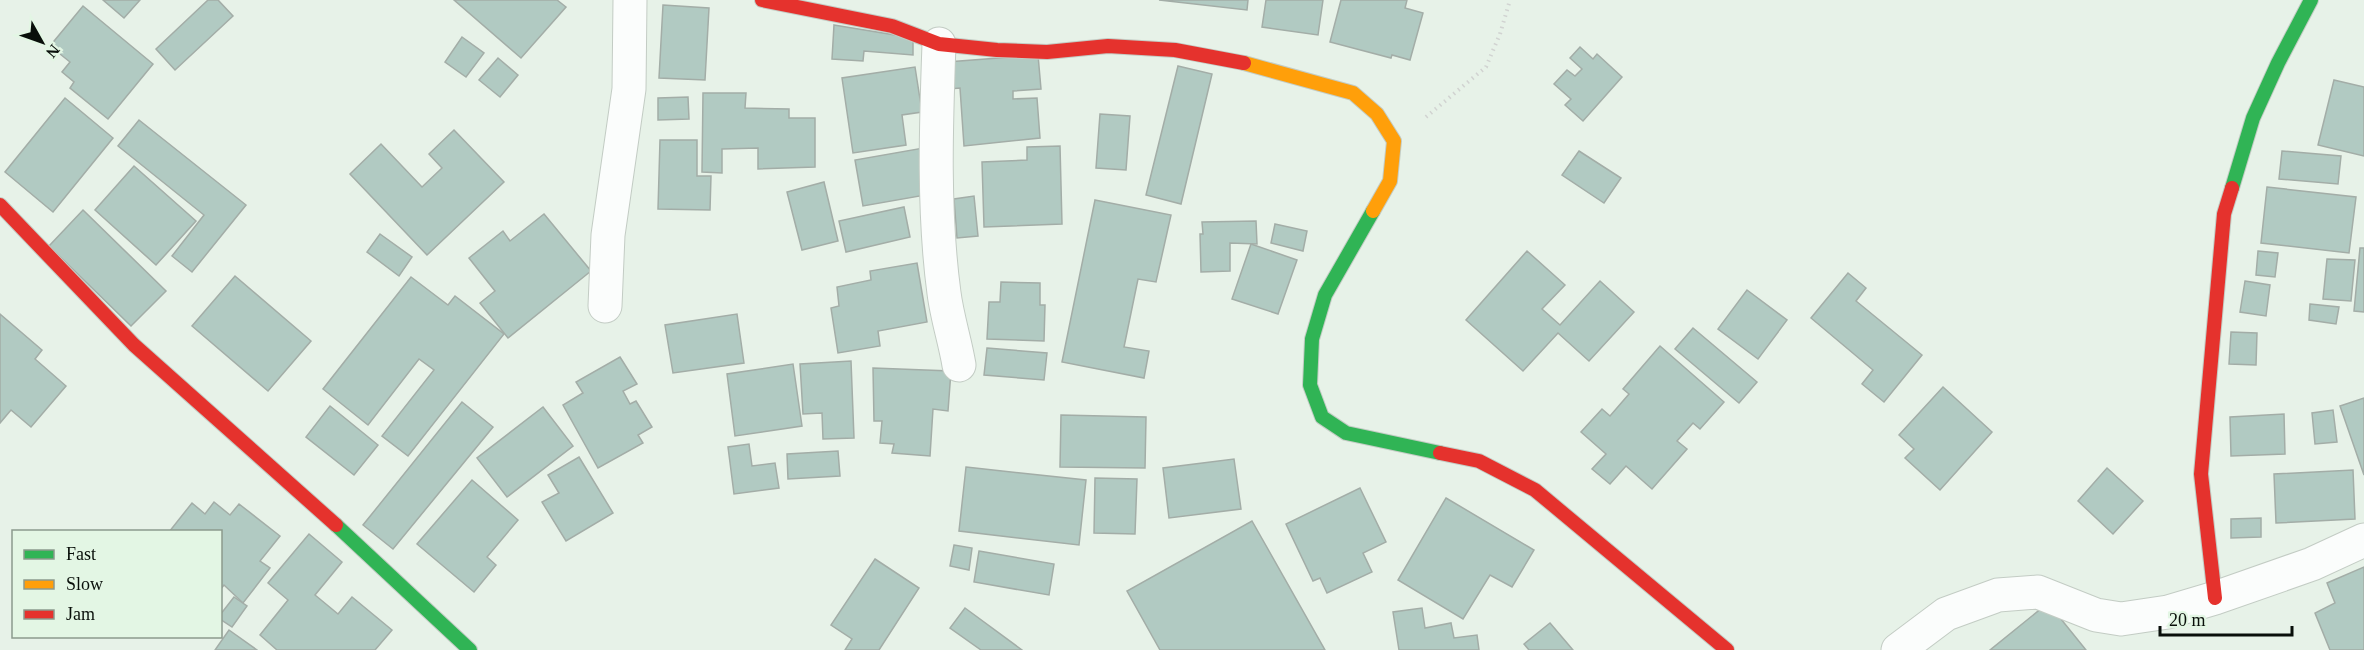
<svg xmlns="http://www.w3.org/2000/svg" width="2364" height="650" viewBox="0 0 2364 650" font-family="'Times New Roman',serif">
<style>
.building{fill:#b1cac2;stroke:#a3ada7;stroke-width:1.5}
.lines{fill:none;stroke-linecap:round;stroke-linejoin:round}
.street-casing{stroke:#c3ccc4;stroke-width:35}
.fast-casing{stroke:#c3ccc4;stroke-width:16}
.slow-casing{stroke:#c3ccc4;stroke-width:16}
.jam-casing{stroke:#c3ccc4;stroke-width:16}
.path{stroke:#d1d3d1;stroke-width:4;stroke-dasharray:1.5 4.5;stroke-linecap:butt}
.street{stroke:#fbfdfc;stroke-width:33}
.fast{stroke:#30b455;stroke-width:14}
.slow{stroke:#ff9f0a;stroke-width:14}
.jam{stroke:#e5322d;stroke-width:14}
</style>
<rect width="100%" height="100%" fill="#e7f2e8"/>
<g class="building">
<path d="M103 0H140L124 18Z"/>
<path d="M208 0H218L233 16 175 70 156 49Z"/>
<path d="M454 0H557L566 7 521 58Z"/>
<path d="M1159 0H1248L1247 10Z"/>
<path d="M1266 0H1323L1318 35 1262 27Z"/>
<path d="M1341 0H1407L1405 8 1423 13 1410 60 1392 55 1391 58 1330 42Z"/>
<path d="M663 5 709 8 705 80 659 78Z"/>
<path d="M83 6 153 64 108 119 70 88 74 82 62 72 70 62 50 46Z"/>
<path d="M834 25 913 38V55L864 51 863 61 832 59Z"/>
<path d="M462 37 484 53 466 77 445 62Z"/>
<path d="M1580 47 1593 59 1597 54 1622 77 1583 121 1565 105 1571 99 1554 84 1567 70 1575 76 1582 69 1570 58Z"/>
<path d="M1038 55 1041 89 1013 91V99L1037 98 1040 138 964 146 960 88 949 89 947 62Z"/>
<path d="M498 58 518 75 500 97 479 80Z"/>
<path d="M1178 66 1212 74 1181 204 1146 195Z"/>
<path d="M915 67 922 112 902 115 906 145 853 153 842 78Z"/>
<path d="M2334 80 2364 87V156L2318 145Z"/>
<path d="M703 93H746L745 108 789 109V118H815V167L758 169V148L722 149V173L702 172Z"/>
<path d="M688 97 689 119 658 120V98Z"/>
<path d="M65 98 113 138 53 212 5 172Z"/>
<path d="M1100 114 1130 116 1126 170 1096 168Z"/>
<path d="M139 120 246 205 192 272 172 256 204 215 118 146Z"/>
<path d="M454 130 504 182 427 255 350 174 381 144 422 187 442 168 429 154Z"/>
<path d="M660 140H697V176H711L710 210 658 209Z"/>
<path d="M1060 146 1062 224 984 227 982 162 1027 160V147Z"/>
<path d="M929 147 937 193 863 206 855 160Z"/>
<path d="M1579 151 1621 178 1604 203 1562 175Z"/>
<path d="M2282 151 2341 156 2338 184 2279 179Z"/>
<path d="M134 166 196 221 156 265 95 210Z"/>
<path d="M824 182 838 241 802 250 787 192Z"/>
<path d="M2267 187 2356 197 2349 253 2261 243Z"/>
<path d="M974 196 978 236 957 238 954 199Z"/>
<path d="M1095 200 1171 215 1156 282 1138 279 1124 347 1149 351 1144 378 1062 362Z"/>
<path d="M904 207 910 237 846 252 839 221Z"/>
<path d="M83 210 166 291 131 326 49 246Z"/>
<path d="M544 214 591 271 508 338 480 303 495 291 469 258 503 231 510 241Z"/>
<path d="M1256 221 1257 244 1230 243V271L1201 272 1200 234H1203L1202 222Z"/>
<path d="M1275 224 1307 231 1303 251 1271 243Z"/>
<path d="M380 234 412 257 399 276 367 252Z"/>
<path d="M1251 244 1297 260 1278 314 1232 299Z"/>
<path d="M2360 248H2364V312L2354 311Z"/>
<path d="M1527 251 1565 285 1542 309 1560 325 1600 281 1634 312 1589 361 1558 333 1523 371 1466 320Z"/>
<path d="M2258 251 2278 253 2275 277 2256 275Z"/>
<path d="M2327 259 2355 260 2351 301 2323 299Z"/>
<path d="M917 263 927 322 878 331 880 346 838 353 831 308 839 306 837 287 871 280 870 271Z"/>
<path d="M1848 273 1866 288 1856 301 1922 355 1884 402 1862 384 1873 370 1811 318Z"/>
<path d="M235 276 311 341 268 391 192 326Z"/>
<path d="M411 277 448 305 455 296 504 334 408 456 382 436 434 370 419 359 368 425 323 389Z"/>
<path d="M2245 281 2270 285 2266 316 2240 312Z"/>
<path d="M1001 282 1040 283V305H1045L1044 341 987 339 989 302H1000Z"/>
<path d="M1747 290 1787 320 1758 359 1718 329Z"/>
<path d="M2310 304 2339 307 2336 324 2309 320Z"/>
<path d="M0 314 42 350 35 359 66 386 31 427 11 410 0 423Z"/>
<path d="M737 314 744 363 673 373 665 325Z"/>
<path d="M1693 328 1757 382 1739 403 1675 349Z"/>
<path d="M2231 332 2257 333 2256 365 2229 364Z"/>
<path d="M1660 346 1724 402 1700 429 1693 423 1677 441 1687 449 1652 489 1626 466 1610 484 1592 469 1606 454 1581 432 1602 409 1610 416 1629 394 1623 389Z"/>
<path d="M987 348 1047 353 1044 380 984 375Z"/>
<path d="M620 357 637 384 623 391 630 404 636 401 652 427 638 435 643 443 598 468 563 405 583 393 576 382Z"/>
<path d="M851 361 854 438 823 439 822 413 803 414 800 364Z"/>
<path d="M793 364 802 426 735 436 727 374Z"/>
<path d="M873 368 951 371 948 411 933 409 930 456 892 453 894 444 880 443 882 421H874Z"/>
<path d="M1943 387 1992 432 1940 490 1905 458 1914 449 1899 435Z"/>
<path d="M2364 398V475L2340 406Z"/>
<path d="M462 402 493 427 393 549 363 525Z"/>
<path d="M330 406 378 445 354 475 306 437Z"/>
<path d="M543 407 573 446 507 497 477 458Z"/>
<path d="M2333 410 2337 442 2315 444 2312 413Z"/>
<path d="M2284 414 2285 454 2231 456 2230 417Z"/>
<path d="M1061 415 1146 417 1145 468 1060 467Z"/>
<path d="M749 444 752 466 775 463 779 488 734 494 728 447Z"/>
<path d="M838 451 840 476 788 479 787 454Z"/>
<path d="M579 457 613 513 566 541 542 502 559 493 548 475Z"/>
<path d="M1234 459 1241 509 1169 518 1163 468Z"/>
<path d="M966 467 1086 480 1079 545 959 531Z"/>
<path d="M2107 468 2143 501 2113 534 2078 501Z"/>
<path d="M2353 470 2355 519 2276 523 2274 474Z"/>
<path d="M1095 478 1137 479 1135 534 1094 533Z"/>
<path d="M472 480 518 520 487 557 496 565 474 592 417 544Z"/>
<path d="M1360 488 1386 542 1363 553 1372 572 1327 593 1320 578 1313 581 1286 524Z"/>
<path d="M1446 498 1534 550 1512 587 1490 575 1463 619 1398 580Z"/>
<path d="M214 502 230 515 239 504 280 536 260 561 270 568 243 603 224 585 220 590V532H169L192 503 205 514Z"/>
<path d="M2261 518V537L2231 538V519Z"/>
<path d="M1252 521 1325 650H1160L1127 591Z"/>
<path d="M309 534 342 562 315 595 338 614 352 597 392 630 375 650H277L260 635 288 600 268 583Z"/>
<path d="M954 545 972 548 969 570 950 566Z"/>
<path d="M979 551 1054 564 1049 595 974 582Z"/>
<path d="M875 559 919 588 879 650H845L852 639 831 625Z"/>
<path d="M2364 567V650H2330L2315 613 2335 603 2327 583Z"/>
<path d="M234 597 247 606 232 627 220 619V615Z"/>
<path d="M2048 603 2086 650H1990Z"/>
<path d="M965 608 1022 650H981L950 628Z"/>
<path d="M1422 608 1425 628 1451 623 1454 638 1477 635 1479 650H1399L1393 612Z"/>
<path d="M1550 623 1573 650H1529L1524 644Z"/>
<path d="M229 630 257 650H215Z"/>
</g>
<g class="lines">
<defs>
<g id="street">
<path d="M939 44C936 126 933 211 944 293 947 317 955 341 959 365"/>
<path d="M605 306 608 235 629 89 630 0"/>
<path d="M1898 650 1946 614 1998 595 2038 592 2096 615 2121 619 2168 612 2215 598 2312 564 2364 540"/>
</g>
<g id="fast">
<path d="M2232 188 2253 118 2278 63 2311 0"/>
<path d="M1373 211 1325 295 1312 339 1310 385 1322 417 1346 433 1440 453"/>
<path d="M336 525 470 650"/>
</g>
<path id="slow" d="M1244 63 1353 93 1377 114 1394 141 1390 181 1373 211"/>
<g id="jam">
<path d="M762 0 892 26 939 44 997 50 1047 52 1108 46 1175 50 1244 63"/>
<path d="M0 205 134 345 336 525"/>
<path d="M1440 453 1479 461 1535 490 1727 650"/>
<path d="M2215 598 2201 474 2224 214 2232 188"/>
</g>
</defs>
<use href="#street" class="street-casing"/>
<use href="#fast" class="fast-casing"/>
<use href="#slow" class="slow-casing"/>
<use href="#jam" class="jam-casing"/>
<path class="path" d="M1426 117 1486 67 1500 34 1510 0"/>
<use href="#street" class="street"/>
<use href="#fast" class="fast"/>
<use href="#slow" class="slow"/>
<use href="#jam" class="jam"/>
</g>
<rect x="12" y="530" width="210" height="108" fill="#e3f6e4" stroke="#8c9a8d" stroke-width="1.5"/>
<rect x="24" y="550" width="30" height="9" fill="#30b455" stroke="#8c9a8d" stroke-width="1.5"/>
<text x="66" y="560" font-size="18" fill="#090f0a">Fast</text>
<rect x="24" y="580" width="30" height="9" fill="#ff9f0a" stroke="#8c9a8d" stroke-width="1.5"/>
<text x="66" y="590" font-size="18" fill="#090f0a">Slow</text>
<rect x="24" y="610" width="30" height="9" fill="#e5322d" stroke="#8c9a8d" stroke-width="1.5"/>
<text x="66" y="620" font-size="18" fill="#090f0a">Jam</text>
<g transform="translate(42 42) rotate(130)" stroke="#e3f6e4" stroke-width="4.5" paint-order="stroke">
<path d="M0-4.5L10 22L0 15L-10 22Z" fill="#090f0a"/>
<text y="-9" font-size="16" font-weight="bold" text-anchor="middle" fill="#090f0a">N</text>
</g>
<path d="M2160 626v9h132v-9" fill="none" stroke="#090f0a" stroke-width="3"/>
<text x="2169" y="626" font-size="18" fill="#090f0a" stroke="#e3f6e4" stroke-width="4.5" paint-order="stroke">20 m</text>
</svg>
